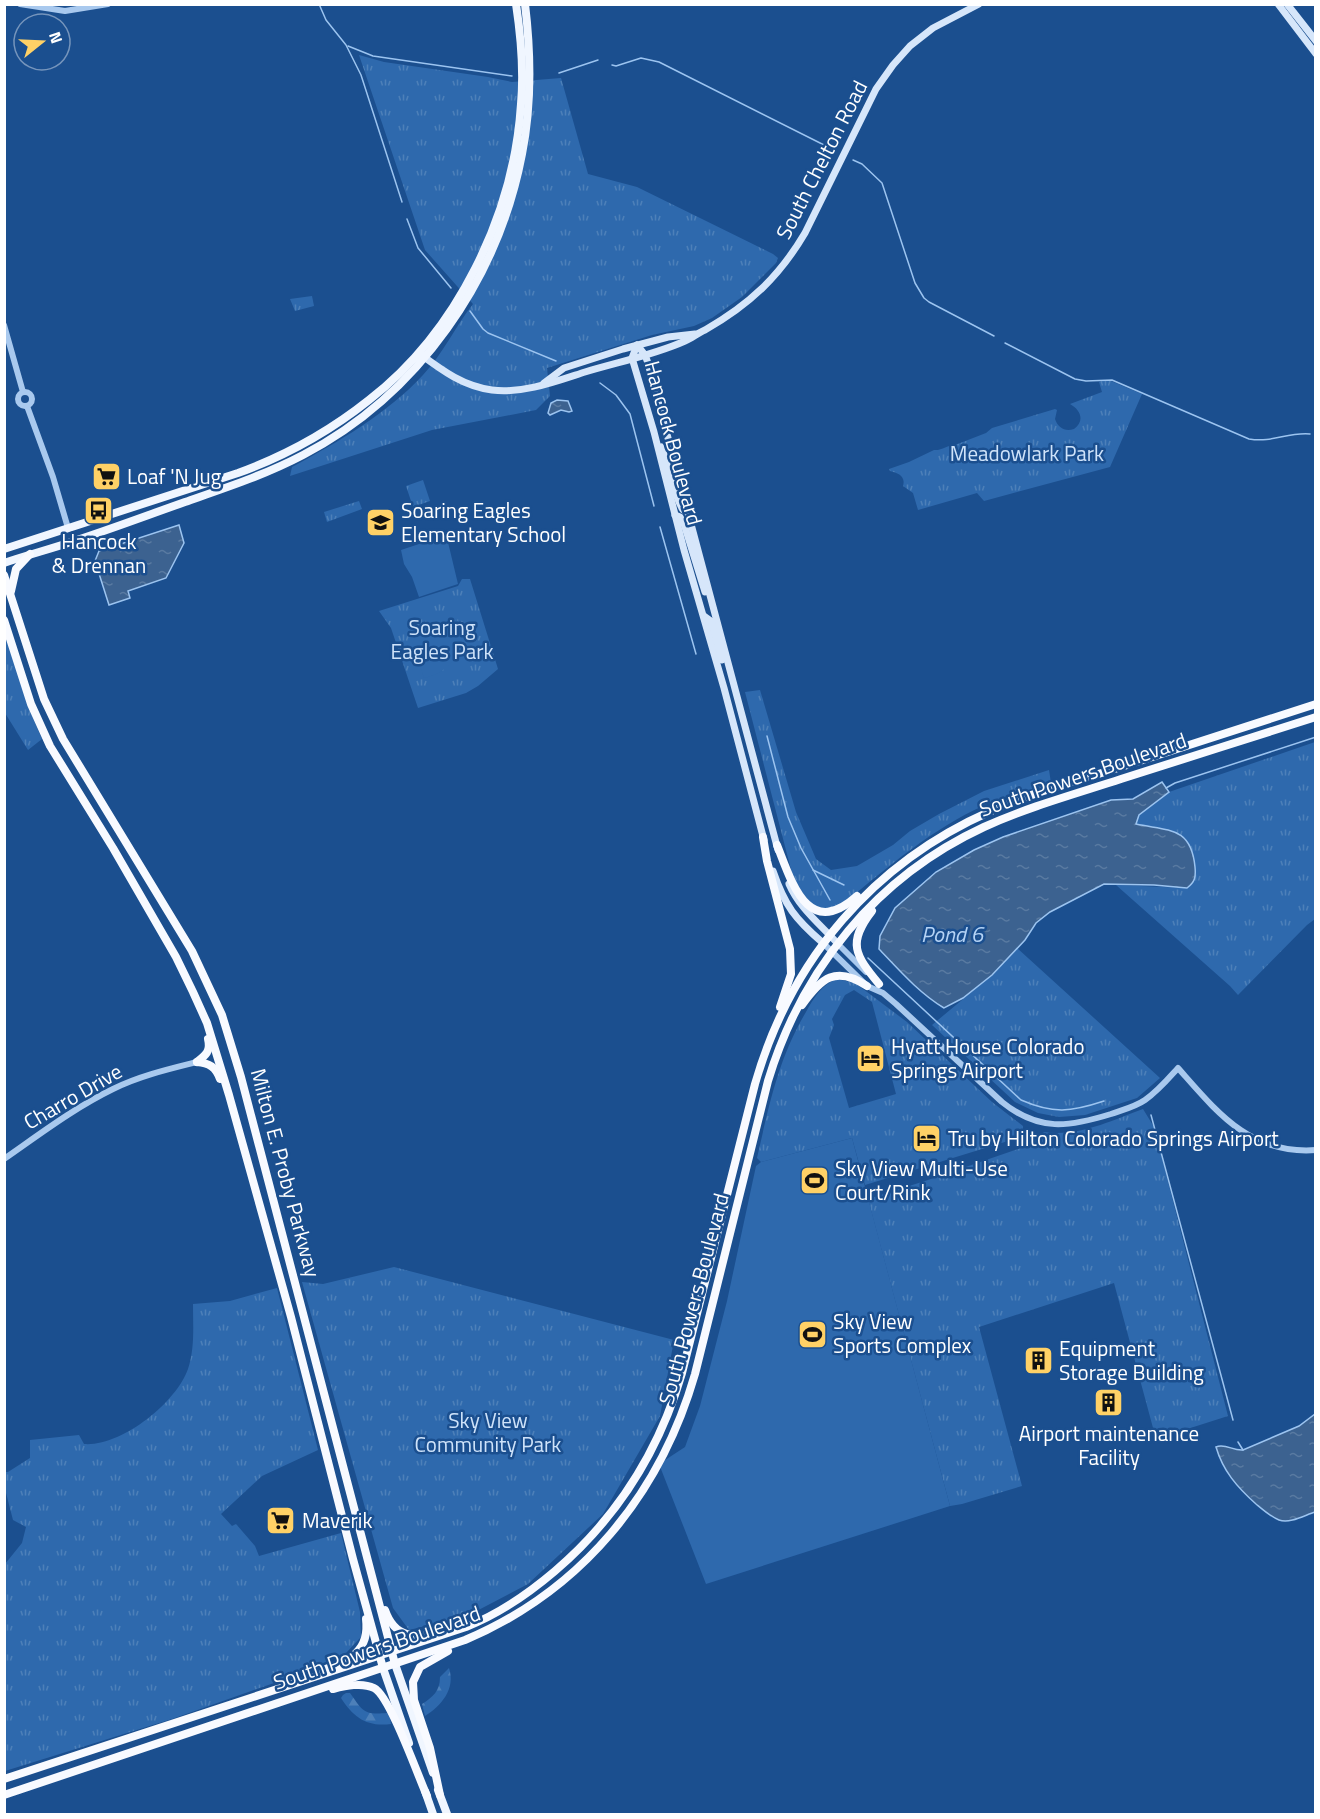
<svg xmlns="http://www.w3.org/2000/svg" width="1320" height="1819" viewBox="0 0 1320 1819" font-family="'Titillium Web',sans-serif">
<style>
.grass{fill:url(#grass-tufts);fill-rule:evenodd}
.forest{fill:url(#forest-firs)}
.pitch{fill:#2e69ad}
.water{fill:url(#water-ripples);stroke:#9cc4f0;stroke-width:1.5}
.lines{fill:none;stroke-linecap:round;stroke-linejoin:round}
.stream{stroke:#9cc4f0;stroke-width:1.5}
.tertiary{stroke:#a9c9ee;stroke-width:6}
.secondary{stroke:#d6e6fa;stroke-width:7}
.primary{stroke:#f0f6ff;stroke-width:8}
.trunk{stroke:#f8faff;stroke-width:8}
.labels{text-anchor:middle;stroke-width:5;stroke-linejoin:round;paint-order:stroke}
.street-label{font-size:21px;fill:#fff;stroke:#1b4f8f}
.park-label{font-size:21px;fill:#cfe3fa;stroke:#1b4f8f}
.poi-label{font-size:21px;fill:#fff;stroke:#1b4f8f;text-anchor:start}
.water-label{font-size:22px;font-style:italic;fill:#b5d3f5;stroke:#1b4f8f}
</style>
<defs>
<pattern id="grass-tufts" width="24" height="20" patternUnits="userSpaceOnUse" patternTransform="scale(1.5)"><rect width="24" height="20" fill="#2e69ad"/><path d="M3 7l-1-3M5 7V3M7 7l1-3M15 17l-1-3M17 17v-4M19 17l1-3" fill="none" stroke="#4d80b9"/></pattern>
<pattern id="forest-firs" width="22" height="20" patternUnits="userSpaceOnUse" patternTransform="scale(1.5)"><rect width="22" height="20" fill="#2e69ad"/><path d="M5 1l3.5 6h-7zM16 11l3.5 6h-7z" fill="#4d80b9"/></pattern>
<pattern id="water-ripples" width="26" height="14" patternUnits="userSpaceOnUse" patternTransform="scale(1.5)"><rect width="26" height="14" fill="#3c6290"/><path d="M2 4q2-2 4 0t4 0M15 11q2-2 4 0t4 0" fill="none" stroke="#597aa1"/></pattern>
</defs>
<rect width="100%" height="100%" fill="#1b4f8f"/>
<g class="grass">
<path d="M359 55 384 62 488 77 512 82 561 78 588 174 637 187 773 254 778 258 776 263 742 297 712 318 694 326 652 335 547 368 550 396 536 410 432 430 290 476 292 467C337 443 388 413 423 375 443 354 455 327 473 304L425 250Z"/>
<path d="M312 296 314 306 295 311 290 299Z"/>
<path d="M1102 381H1111L1142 394 1110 467 984 501 977 493 918 510 913 493 903 486C906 476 898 473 890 471L889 469 909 462 934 450C941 451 948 445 955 445L986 433 992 428 1055 409 1057 410 1055 419C1058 428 1065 432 1074 429 1085 421 1081 410 1070 404L1102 392 1099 382Z"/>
<path d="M423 480 430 501 413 507 406 486Z"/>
<path d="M359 501 362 509 327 522 324 512Z"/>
<path d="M462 579H470L498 669 478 686 466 693 418 708 391 628 379 611 458 586Z"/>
<path d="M4 632 32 716 42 739 28 750 5 713Z"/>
<path d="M760 690 796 812 816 859 831 870 857 866 893 845 910 831 939 814 984 791 1049 770 1051 783C1029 790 1006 796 985 805 933 828 888 867 844 903L836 908 822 909 812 905 803 894 794 881 745 692Z"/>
<path d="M1315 742V919L1307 925 1238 995 1230 986 1116 885 1187 888 1171 830 1136 824 1139 815 1169 792Z"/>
<path d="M1017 948 1160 1078 1137 1098 1085 1115 1059 1117 1038 1113 1015 1102 932 1025 992 975Z"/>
<path d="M837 979 855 983 907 1022 992 1102 1023 1126V1131L1008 1141 865 1185 852 1138 761 1162 757 1158C769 1106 778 1059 806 1012 813 999 822 984 837 979ZM854 990 872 1002 896 1094 849 1108 829 1038 834 1025 832 1019 845 995Z"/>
<path d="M1143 1109 1154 1127 1228 1416 1156 1439 1114 1283 979 1327 1022 1486 962 1504 950 1506 868 1199 925 1181 1021 1148 1044 1132C1079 1137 1110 1121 1143 1109Z"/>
<path d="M394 1267 674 1340 660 1416 603 1514 528 1584 467 1616 409 1630 393 1608 302 1282 323 1284Z"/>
<path d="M277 1288 318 1450 262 1476 221 1514 232 1526 236 1524 255 1546 259 1556 341 1533 360 1612 361 1637 346 1653 291 1677 172 1719 5 1771V1564L22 1543 26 1527 13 1520 5 1489V1472H8L30 1458V1440L79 1435 84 1444C121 1447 176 1403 188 1369 195 1348 193 1325 193 1304L230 1301Z"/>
</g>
<g class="forest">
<path d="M449 1668C456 1689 441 1706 425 1716L422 1704C433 1697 440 1691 440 1677Z"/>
<path d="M346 1693H350C363 1711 363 1715 387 1713L390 1718 391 1724C367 1727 354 1718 341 1698L343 1695Z"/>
</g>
<g class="pitch">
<path d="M443 536 447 538 458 584 419 597 412 577 404 564 401 550Z"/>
<path d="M456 618C473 644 451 673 424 678L410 635 412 631Z"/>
<path d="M852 1138 950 1506 706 1584 659 1464 685 1447 700 1406 727 1301 756 1166 761 1162Z"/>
</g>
<g class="water">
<path d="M557 400 568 401 572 411 569 412 561 410 550 415 548 413 551 403Z"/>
<path d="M179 525 184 543 166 578 128 591 130 598 109 605 95 561 99 551Z"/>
<path d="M1162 782 1169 792 1139 815 1136 824C1168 831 1191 826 1195 867 1196 877 1195 882 1187 888L1154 885 1104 884 1050 912 1036 923 1025 940 992 975 963 998 944 1008C919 993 899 970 879 949L880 936 895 908 936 872 974 850 1003 837 1111 800 1133 799Z"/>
<path d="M1315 1414V1512C1305 1515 1290 1524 1279 1520 1271 1517 1262 1509 1256 1504 1237 1487 1223 1471 1216 1447 1225 1443 1233 1451 1243 1450L1299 1426Z"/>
</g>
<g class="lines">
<g class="stream">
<path d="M319 4 326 20 346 45 361 75 402 202"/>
<path d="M348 46 373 56 512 76"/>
<path d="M612 65 616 66 641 58 659 62 834 150"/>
<path d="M559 73 598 60"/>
<path d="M853 160 862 164 882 183 915 283 924 298 929 302 994 336"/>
<path d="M407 219 418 248 451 288"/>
<path d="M470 311 483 329 488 333 556 361"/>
<path d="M1005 343 1075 379 1086 381 1112 380 1249 439C1273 443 1287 432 1310 434"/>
<path d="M600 383 616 395 630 414 654 506"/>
<path d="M660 527 696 654"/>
<path d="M767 736 788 817 801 848 830 900"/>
<path d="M1166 788 1175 783 1316 737"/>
<path d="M813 870 844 885"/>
<path d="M868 958 1021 1100C1053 1114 1071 1112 1104 1101"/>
<path d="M1151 1115 1233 1420"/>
<path d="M1238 1442 1243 1450"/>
</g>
<g class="tertiary">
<path d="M20 4 65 11 108 4"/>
<path d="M4 325 23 392"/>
<circle cx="25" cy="399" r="7"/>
<path d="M27 406 53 477 68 528"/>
<path d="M823 943 867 986 883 993 896 1004 1002 1102C1039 1132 1069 1127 1111 1114 1122 1110 1135 1107 1145 1100 1158 1091 1168 1079 1178 1068 1217 1112 1250 1155 1316 1150"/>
<path d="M838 944 866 972"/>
<path d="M4 1159C40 1134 74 1108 113 1089 139 1076 169 1069 197 1062"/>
</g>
<g class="secondary">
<path d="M1278 4 1316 54"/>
<path d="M1287 4 1316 41"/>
<path d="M637 345 645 355 648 363 778 850"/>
<path d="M637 345 632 358 654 432 684 550 724 688 764 840"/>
<path d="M420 354C443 371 463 386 492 390 523 394 557 381 585 372 618 362 654 355 685 341 692 338 698 333 705 330 749 305 779 277 805 233L876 89 893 65 910 46 933 28 979 4"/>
<path d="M544 383 564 368 623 349 668 337 695 334"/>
<path d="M661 447C670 467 672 492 683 510L689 511"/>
<path d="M675 515 680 517 684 524 705 592"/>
<path d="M704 616 711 621 722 660"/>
<path d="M773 871C785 906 795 919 823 943"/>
<path d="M789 884C800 909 820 924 838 944"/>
</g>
<g class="primary">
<path d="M4 549 238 473C285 456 330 431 369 400 457 332 514 215 521 104 524 71 521 37 516 4"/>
<path d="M4 563C27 555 51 549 74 541 111 529 148 515 185 502 225 488 265 475 303 455 418 395 498 280 522 154 532 104 531 54 525 4"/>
<path d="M395 1664 433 1773"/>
<path d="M383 1668 409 1743"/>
<path d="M438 1790 447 1814"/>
<path d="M425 1791 433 1814"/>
</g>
<g class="trunk">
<path d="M4 575 44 699 63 739 192 951 222 1015 241 1077 395 1664"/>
<path d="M11 591 16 569 30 554"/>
<path d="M4 620 31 704 50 746 113 848 176 957 193 992 207 1023 229 1095 291 1317 353 1559 383 1668"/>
<path d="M763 837 767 861 790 949 791 974 780 1007"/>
<path d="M777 845C792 883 808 940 857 896"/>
<path d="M872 911C847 943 855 955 879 984"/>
<path d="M802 1005C821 978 836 965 867 986"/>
<path d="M197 1062C206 1055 211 1051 208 1039"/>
<path d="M197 1062C209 1063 216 1067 220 1079"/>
<path d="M385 1610C395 1639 415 1638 441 1631"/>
<path d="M323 1670C349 1660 370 1652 366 1619"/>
<path d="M333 1689C345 1686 362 1682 374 1688 390 1696 418 1776 427 1796"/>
<path d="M4 1779 466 1627C499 1614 528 1594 555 1571 617 1518 659 1451 682 1373L755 1084C791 959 873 863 991 811 1033 792 1077 781 1121 767 1186 746 1251 725 1316 704"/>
<path d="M4 1795 465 1640C581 1591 660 1495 695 1374L768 1081C802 969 876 877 984 827 1028 807 1075 794 1121 779 1186 758 1251 738 1316 717"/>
<path d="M440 1795 430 1748 414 1700 413 1682 420 1667 448 1651"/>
</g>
</g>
<defs>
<symbol id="supermarket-square" viewBox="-11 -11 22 22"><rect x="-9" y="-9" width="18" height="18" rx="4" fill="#ffd166" stroke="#1b4f8f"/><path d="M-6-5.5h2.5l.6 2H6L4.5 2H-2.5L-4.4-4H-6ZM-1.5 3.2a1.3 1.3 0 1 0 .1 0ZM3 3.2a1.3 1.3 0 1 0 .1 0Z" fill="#111"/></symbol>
<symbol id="bus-square" viewBox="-11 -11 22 22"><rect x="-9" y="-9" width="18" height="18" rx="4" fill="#ffd166" stroke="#1b4f8f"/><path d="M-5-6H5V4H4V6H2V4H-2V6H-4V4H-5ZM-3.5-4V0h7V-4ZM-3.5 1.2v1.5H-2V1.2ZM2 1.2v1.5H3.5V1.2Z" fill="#111"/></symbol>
<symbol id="school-square" viewBox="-11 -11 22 22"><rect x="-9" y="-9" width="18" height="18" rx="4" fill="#ffd166" stroke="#1b4f8f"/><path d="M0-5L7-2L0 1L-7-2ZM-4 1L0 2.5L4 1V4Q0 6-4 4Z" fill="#111"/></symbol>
<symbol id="hotel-square" viewBox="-11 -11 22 22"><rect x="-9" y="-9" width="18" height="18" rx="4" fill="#ffd166" stroke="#1b4f8f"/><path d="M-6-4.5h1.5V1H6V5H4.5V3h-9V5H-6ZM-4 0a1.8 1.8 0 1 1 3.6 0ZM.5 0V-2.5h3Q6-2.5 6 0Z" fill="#111"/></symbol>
<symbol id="stadium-square" viewBox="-11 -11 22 22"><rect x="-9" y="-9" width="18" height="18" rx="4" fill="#ffd166" stroke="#1b4f8f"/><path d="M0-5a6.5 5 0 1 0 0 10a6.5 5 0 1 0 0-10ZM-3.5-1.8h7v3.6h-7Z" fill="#111"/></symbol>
<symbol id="building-square" viewBox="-11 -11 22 22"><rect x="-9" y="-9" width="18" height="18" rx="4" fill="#ffd166" stroke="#1b4f8f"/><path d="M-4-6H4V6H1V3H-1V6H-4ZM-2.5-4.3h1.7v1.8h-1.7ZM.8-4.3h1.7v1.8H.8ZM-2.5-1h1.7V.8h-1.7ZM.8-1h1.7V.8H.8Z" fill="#111"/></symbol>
</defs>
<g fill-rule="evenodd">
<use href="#supermarket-square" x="90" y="460" width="33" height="33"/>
<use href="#bus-square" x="82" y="494" width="33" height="33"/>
<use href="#school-square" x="364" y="506" width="33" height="33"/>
<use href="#hotel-square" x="854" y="1042" width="33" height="33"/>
<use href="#hotel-square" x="910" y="1122" width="33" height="33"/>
<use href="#stadium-square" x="798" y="1164" width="33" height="33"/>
<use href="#stadium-square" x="796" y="1318" width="33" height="33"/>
<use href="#building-square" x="1022" y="1344" width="33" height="33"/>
<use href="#building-square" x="1092" y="1386" width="33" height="33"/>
<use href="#supermarket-square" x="264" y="1504" width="33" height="33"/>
</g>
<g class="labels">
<g class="street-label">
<text transform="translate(822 160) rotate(-63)" y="7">South Chelton Road</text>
<text transform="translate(673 443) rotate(75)" y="7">Hancock Boulevard</text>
<text transform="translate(1083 775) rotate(-19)" y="7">South Powers Boulevard</text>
<text transform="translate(73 1097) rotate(-30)" y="7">Charro Drive</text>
<text transform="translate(285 1173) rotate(75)" y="7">Milton E. Proby Parkway</text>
<text transform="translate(694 1299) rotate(-75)" y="7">South Powers Boulevard</text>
<text transform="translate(377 1648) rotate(-19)" y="7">South Powers Boulevard</text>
</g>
<g class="park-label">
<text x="1027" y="461">Meadowlark Park</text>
<text x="442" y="635">Soaring<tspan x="442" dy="24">Eagles Park</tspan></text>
<text x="488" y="1428">Sky View<tspan x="488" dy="24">Community Park</tspan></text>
</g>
<g class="poi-label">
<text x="127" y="484">Loaf 'N Jug</text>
<text x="401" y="518">Soaring Eagles<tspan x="401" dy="24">Elementary School</tspan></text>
<text x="99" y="549" text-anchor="middle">Hancock<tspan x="99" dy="24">&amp; Drennan</tspan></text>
<text x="891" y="1054">Hyatt House Colorado<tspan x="891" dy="24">Springs Airport</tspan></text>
<text x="948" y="1146">Tru by Hilton Colorado Springs Airport</text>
<text x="835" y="1176">Sky View Multi-Use<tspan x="835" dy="24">Court/Rink</tspan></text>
<text x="833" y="1329">Sky View<tspan x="833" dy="24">Sports Complex</tspan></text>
<text x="1059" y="1356">Equipment<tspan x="1059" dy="24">Storage Building</tspan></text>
<text x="1109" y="1441" text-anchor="middle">Airport maintenance<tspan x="1109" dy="24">Facility</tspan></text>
<text x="302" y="1528">Maverik</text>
</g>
<g class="water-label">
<text x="952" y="942">Pond 6</text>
</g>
</g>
<rect width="1320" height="1819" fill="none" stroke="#ffffff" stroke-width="12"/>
<g transform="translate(42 42) rotate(72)"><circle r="28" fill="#1b4f8f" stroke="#7695bc" stroke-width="1.5"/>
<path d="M0-4.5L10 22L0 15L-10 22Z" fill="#ffd166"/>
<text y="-9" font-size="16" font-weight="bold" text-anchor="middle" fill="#ffffff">N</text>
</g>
</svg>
